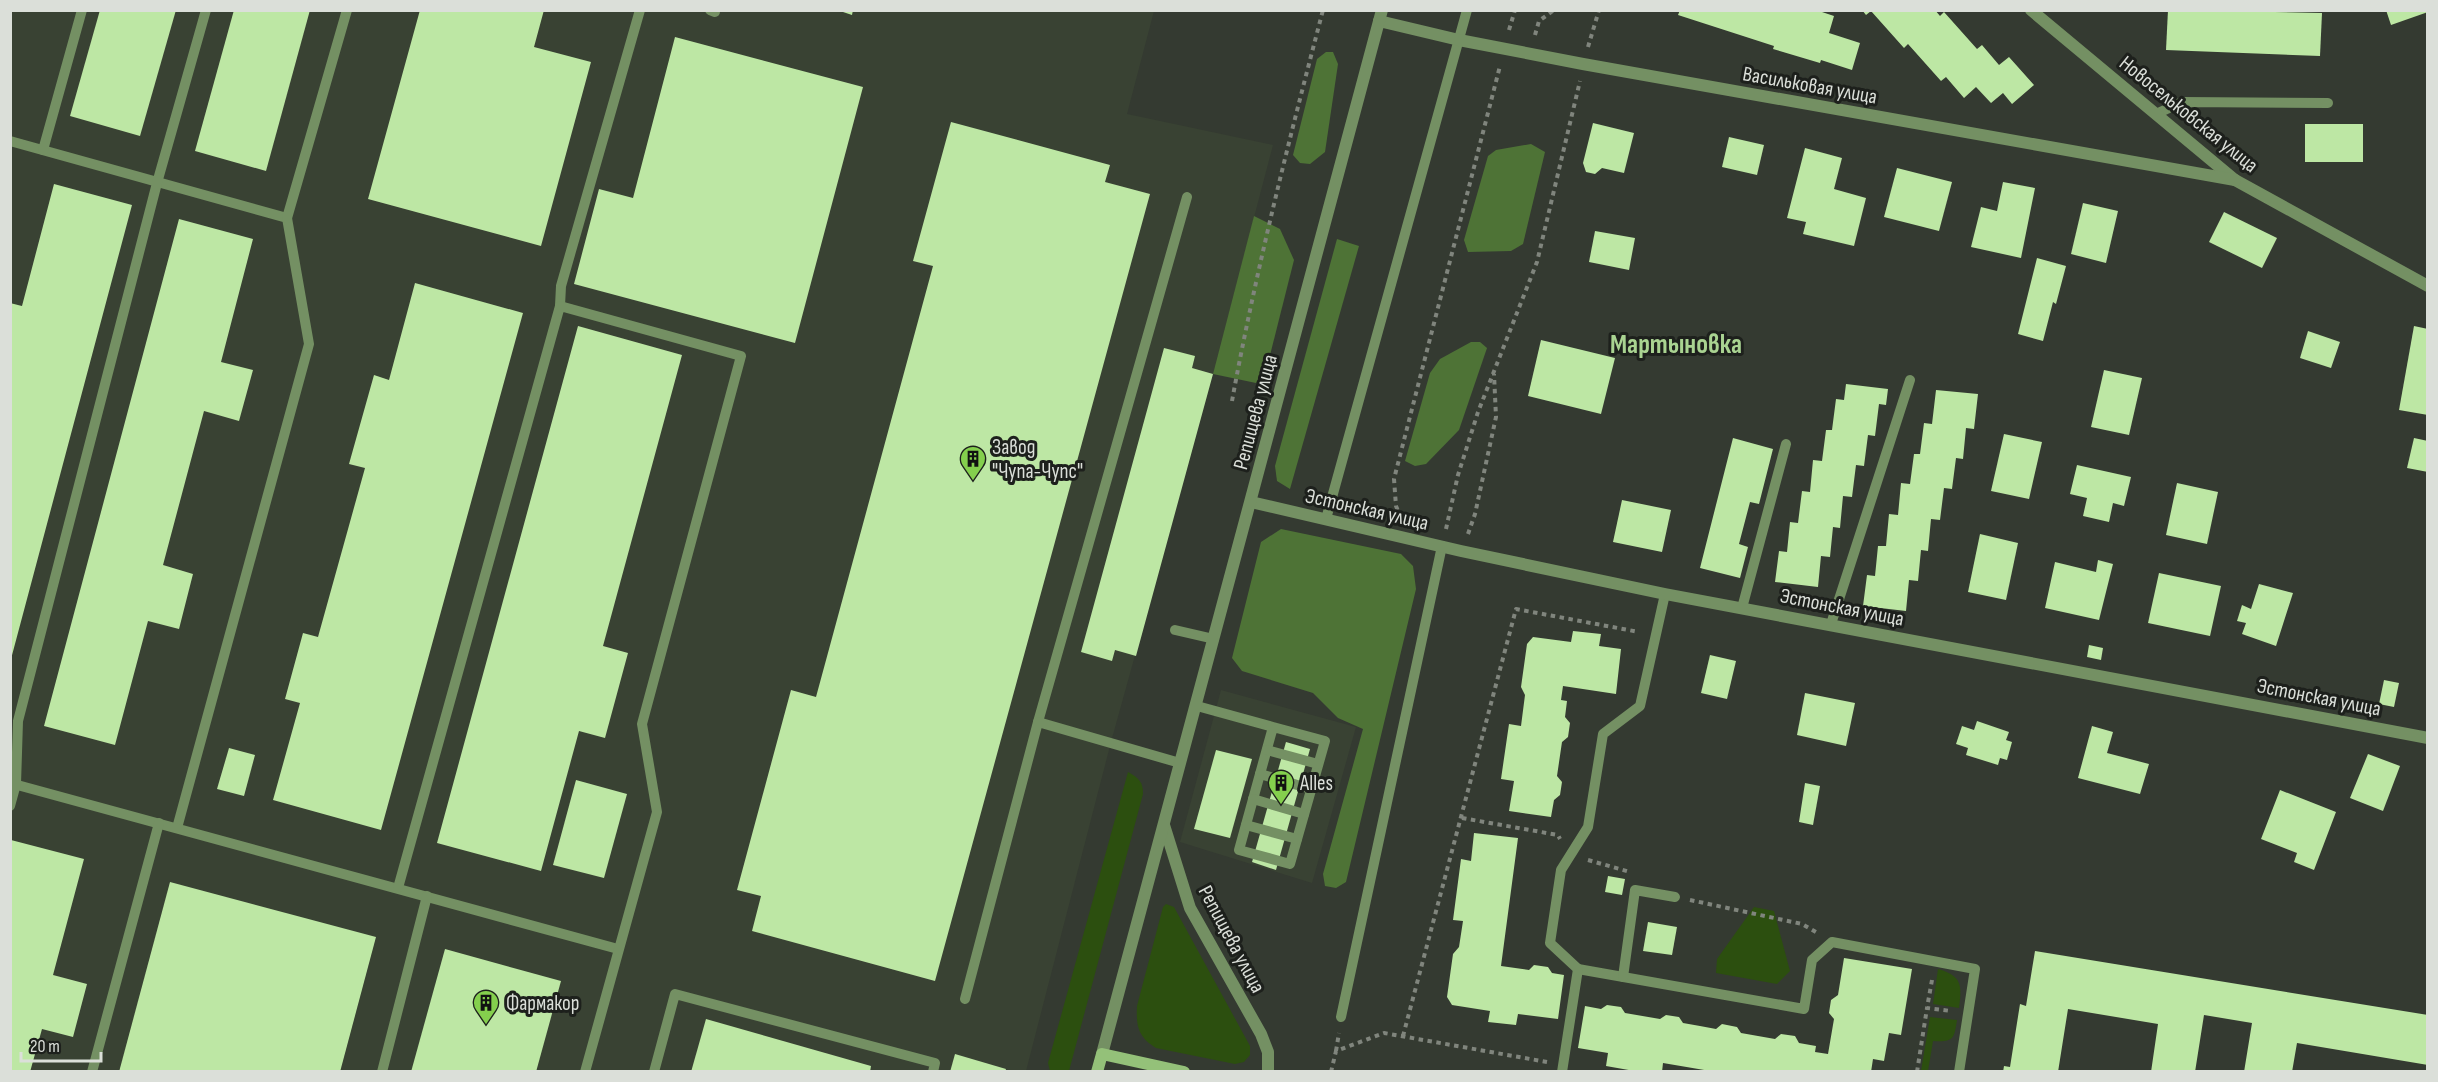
<svg xmlns="http://www.w3.org/2000/svg" width="2438" height="1082" viewBox="0 0 2438 1082" font-family="'Sofia Sans Condensed',sans-serif">
<style>
.built{fill:#394233}
.green{fill:#2c4f0f}
.forest{fill:#4e7336}
.building{fill:#bde7a4}
.lines{fill:none;stroke-linecap:round;stroke-linejoin:round}
.path{stroke:#80857d;stroke-width:4;stroke-dasharray:4.5 4.5;stroke-linecap:butt}
.lane{stroke:#749063;stroke-width:10}
.street{stroke:#749063;stroke-width:12}
.secondary{stroke:#94c179;stroke-width:12}
.labels{text-anchor:middle;stroke-width:6;stroke-linejoin:round;paint-order:stroke}
.street-label{font-size:21px;fill:#dbdfd9;stroke:#1d201c}
.poi-label{font-size:21px;fill:#dbdfd9;stroke:#1d201c;text-anchor:start}
.district-label{font-size:27px;font-weight:bold;fill:#a9d391;stroke:#1d201c}
</style>
<rect width="100%" height="100%" fill="#343a31"/>
<g class="built">
<path d="M10 11H1154L1127 114 1273 145 1213 374 1111 742 1026 1071H11Z"/>
<path d="M1221 690 1356 727 1312 883 1180 842Z"/>
</g>
<g class="green">
<path d="M1128 772C1139 778 1143 782 1143 794L1069 1071H1050L1048 1063Z"/>
<path d="M1166 904 1174 907 1250 1046V1055L1244 1062 1235 1064 1156 1048C1138 1037 1136 1026 1137 1006L1163 907Z"/>
<path d="M1754 907 1774 911 1790 971 1777 984 1716 973 1717 959Z"/>
<path d="M1938 969C1962 976 1962 985 1959 1008L1933 1004Z"/>
<path d="M1930 1017 1957 1020C1954 1040 1953 1042 1933 1041L1928 1071H1921Z"/>
</g>
<g class="forest">
<path d="M1326 52H1333L1338 64 1325 152 1310 164 1300 163 1293 155 1317 59Z"/>
<path d="M1531 144 1545 152 1523 244 1511 251 1468 252 1464 240 1488 156 1496 150Z"/>
<path d="M1254 216 1280 229 1294 260 1265 375 1256 383 1213 374Z"/>
<path d="M1337 239 1359 246 1290 489 1277 481 1275 466Z"/>
<path d="M1471 342H1480L1487 348 1459 430 1426 464 1415 466 1405 461 1430 373 1440 359Z"/>
<path d="M1281 529 1401 554 1413 566 1416 589 1346 882 1336 888 1325 886 1323 874 1363 729 1338 718 1313 693 1242 671 1232 658 1261 542Z"/>
</g>
<g class="building">
<path d="M100 10H176L140 136 70 116Z"/>
<path d="M234 10H310L266 171 195 151Z"/>
<path d="M420 10H544L534 47 591 62 541 246 368 199Z"/>
<path d="M837 10H853L852 15Z"/>
<path d="M1680 10H1816L1834 16 1829 33 1860 43 1852 70 1821 60 1820 63 1773 49 1774 46 1678 15Z"/>
<path d="M1862 10H1935L1940 16 1944 12 1977 49 1982 45 1999 65 2009 57 2034 85 2012 104 2003 93 1991 103 1976 87 1964 98 1946 77 1941 81 1908 44 1904 48 1871 11 1866 15Z"/>
<path d="M2168 10 2322 13 2320 56 2166 50Z"/>
<path d="M2386 10H2428V12L2391 25Z"/>
<path d="M675 37 863 87 795 343 574 284 599 189 633 198Z"/>
<path d="M951 122 1110 165 1105 182 1150 194 935 981 752 931 761 896 737 890 791 690 816 697 933 266 913 261Z"/>
<path d="M1593 123 1634 133 1624 173 1602 168 1595 174 1586 172 1583 163Z"/>
<rect x="2305" y="124" width="58" height="38"/>
<path d="M1729 137 1764 145 1757 175 1722 167Z"/>
<path d="M1805 148 1842 158 1834 189 1866 198 1854 246 1803 234 1806 222 1787 218Z"/>
<path d="M1897 168 1952 182 1939 231 1884 217Z"/>
<path d="M2003 182 2035 188 2021 258 1971 247 1981 207 1997 211Z"/>
<path d="M54 184 132 205 11 659 10 303 22 306Z"/>
<path d="M2083 203 2118 211 2106 263 2071 254Z"/>
<path d="M2224 212 2277 238 2262 268 2209 242Z"/>
<path d="M179 219 253 239 221 362 253 370 239 421 204 411 163 565 193 574 179 629 148 621 115 745 44 726Z"/>
<path d="M1595 231 1635 238 1629 270 1589 262Z"/>
<path d="M2037 258 2066 266 2056 304 2053 302 2043 341 2018 334Z"/>
<path d="M415 283 523 313 381 830 273 800 300 703 285 699 303 633 318 637 365 468 349 464 374 375 389 380Z"/>
<path d="M578 326 682 355 603 646 628 653 605 738 579 731 541 871 437 843Z"/>
<path d="M2414 326 2428 329V415L2399 410Z"/>
<path d="M2308 331 2340 342 2331 368 2300 358Z"/>
<path d="M1541 340 1615 358 1601 414 1528 396Z"/>
<path d="M1164 348 1195 356 1192 368 1213 374 1136 656 1115 650 1112 661 1081 652Z"/>
<path d="M2104 370 2142 378 2129 435 2091 427Z"/>
<path d="M1846 384 1888 389 1886 405 1879 404 1875 436 1868 435 1864 466 1856 465 1852 497 1843 496 1840 528 1833 527 1830 557 1821 556 1818 587 1775 582 1779 551 1787 552 1790 522 1798 523 1802 491 1810 492 1813 460 1822 461 1826 430H1832L1836 399 1844 400Z"/>
<path d="M1936 390 1978 394 1974 429 1966 428 1963 459 1956 458 1952 489 1944 488 1940 520 1931 519 1928 551 1921 550 1918 581 1909 580 1906 611 1863 606 1867 575 1875 576 1878 546H1886L1889 514 1898 515 1901 483 1910 484 1914 454H1920L1924 423 1932 424Z"/>
<path d="M2004 434 2042 442 2029 499 1991 491Z"/>
<path d="M1733 438 1773 449 1759 504 1750 502 1739 544 1748 547 1740 578 1700 568Z"/>
<path d="M2414 438 2428 441V472L2407 468Z"/>
<path d="M2077 465 2131 477 2124 506 2113 503 2109 522 2083 516 2087 498 2070 494Z"/>
<path d="M2177 483 2218 492 2207 544 2166 535Z"/>
<path d="M1622 500 1671 510 1662 552 1613 542Z"/>
<path d="M1980 534 2018 543 2006 600 1968 592Z"/>
<path d="M2098 560 2113 564 2099 620 2045 608 2055 562 2096 572Z"/>
<path d="M2159 573 2221 586 2210 636 2148 623Z"/>
<path d="M2259 584 2293 593 2276 646 2242 634 2246 623 2237 621 2242 605 2251 609Z"/>
<path d="M1573 631 1601 634 1599 646 1621 649 1616 694 1563 686 1561 700 1567 701 1565 717 1570 723 1568 737 1562 742 1557 776 1562 782 1560 795 1554 800 1551 817 1509 811 1514 781 1501 779 1509 724 1521 726 1525 695 1521 687 1527 644 1533 637 1571 642Z"/>
<path d="M2089 645 2103 648 2101 660 2087 657Z"/>
<path d="M1710 655 1736 661 1727 699 1701 693Z"/>
<path d="M2384 680 2399 683 2394 707 2379 704Z"/>
<path d="M1805 693 1855 703 1846 746 1797 735Z"/>
<path d="M1977 721 2009 732 2006 740 2012 742 2007 760 2000 758 1998 765 1966 755 1968 748 1956 744 1962 726 1974 730Z"/>
<path d="M2092 726 2113 732 2107 753 2149 764 2140 794 2078 778Z"/>
<path d="M1286 742 1310 749 1276 870 1252 862Z"/>
<path d="M229 748 255 755 244 796 217 789Z"/>
<path d="M1216 750 1252 759 1230 838 1194 829Z"/>
<path d="M2368 754 2400 766 2383 811 2350 798Z"/>
<path d="M576 780 627 794 604 878 553 865Z"/>
<path d="M1805 783 1820 786 1813 825 1799 822Z"/>
<path d="M2280 790 2336 812 2314 870 2294 862 2297 853 2261 839Z"/>
<path d="M1474 833 1518 838 1501 966 1529 970 1534 965 1548 967 1552 973 1564 975 1558 1019 1518 1014 1516 1025 1488 1022 1490 1011 1452 1005 1447 997 1453 954 1459 947 1463 921 1453 920 1461 859 1471 861Z"/>
<path d="M11 840 84 859 53 975 87 984 73 1037 42 1029 30 1072H10Z"/>
<path d="M1608 876 1625 879 1622 895 1605 892Z"/>
<path d="M170 882 376 937 340 1072H119Z"/>
<path d="M1648 922 1677 927 1672 955 1643 951Z"/>
<path d="M445 949 561 981 536 1072H411Z"/>
<path d="M2035 951 2428 1015V1065L2297 1043 2292 1072H2244L2252 1023 2204 1015 2195 1072H2151L2158 1024 2068 1009 2058 1072H2003L2004 1066 2010 1067 2020 1004 2026 1006Z"/>
<path d="M1844 958 1912 969 1901 1035 1889 1033 1884 1061 1873 1059 1871 1072H1716L1663 1063 1662 1072H1640L1606 1066 1608 1053 1578 1048 1585 1006 1601 1009 1607 1005 1621 1007 1625 1013 1660 1019 1666 1015 1679 1017 1683 1023 1700 1026 1716 1029 1722 1024 1737 1027 1741 1033 1775 1039 1781 1034 1795 1036 1799 1043 1816 1046 1815 1052 1828 1054 1834 1019 1829 1013 1831 1000 1838 995Z"/>
<path d="M706 1019 871 1066 870 1072H691Z"/>
<path d="M955 1054 1006 1069 1005 1072H950Z"/>
</g>
<g class="lines">
<g class="path">
<path d="M1509 30 1515 10"/>
<path d="M1535 35 1539 21 1554 10"/>
<path d="M1588 47 1599 10"/>
<path d="M1232 401C1256 270 1289 140 1323 10"/>
<path d="M1401 518 1396 506 1394 479 1500 66"/>
<path d="M1446 529 1458 475 1478 412 1537 262 1580 81"/>
<path d="M1468 534 1475 514 1496 417 1494 374"/>
<path d="M1462 818 1558 835 1560 839"/>
<path d="M1588 860 1630 872"/>
<path d="M1690 900 1802 924 1816 932"/>
<path d="M1932 980 1927 1008 1951 1011"/>
<path d="M1403 1036 1516 609 1639 632"/>
<path d="M1336 1051 1339 1033"/>
<path d="M1331 1072 1336 1051 1384 1033 1547 1062"/>
<path d="M1917 1072 1927 1008"/>
</g>
<g class="lane">
<path d="M710 10 715 12"/>
<path d="M2156 114 2182 102 2328 103"/>
<path d="M10 141 287 218 309 344 177 828"/>
<path d="M43 150 82 10"/>
<path d="M287 218 347 10"/>
<path d="M560 306 561 286 640 10"/>
<path d="M1326 519 1467 10"/>
<path d="M1742 608 1786 444"/>
<path d="M1831 624 1910 380"/>
<path d="M1175 630 1214 639"/>
<path d="M1197 706 1273 727 1239 850 1290 864 1325 741 1273 727"/>
<path d="M1038 722 1187 197"/>
<path d="M1267 750 1318 764"/>
<path d="M1260 774 1311 789"/>
<path d="M10 783 618 949"/>
<path d="M1253 799 1304 814"/>
<path d="M10 806 16 784 18 721 157 183 206 10"/>
<path d="M1246 825 1297 839"/>
<path d="M398 888 560 306 741 356 642 724 657 812 585 1072"/>
<path d="M1578 969 1804 1009 1812 960 1832 942 1975 969 1959 1072"/>
<path d="M1623 977 1635 890 1675 897"/>
<path d="M965 999 1038 722 1180 763"/>
<path d="M1341 1017 1442 546"/>
<path d="M92 1072 159 823"/>
<path d="M382 1072 427 896"/>
<path d="M654 1072 675 994 935 1063 933 1072"/>
<path d="M1562 1072 1578 969 1550 943 1561 870 1588 827 1603 734 1640 706 1665 594"/>
</g>
<g class="street">
<path d="M2031 10 2235 180 2428 286"/>
<path d="M1379 21 1459 40 1583 64 2235 180"/>
<path d="M1251 502 1461 551 1665 594 2428 738"/>
<path d="M1164 825 1190 908 1261 1034 1268 1052V1072"/>
<path d="M1102 1054 1382 10"/>
</g>
<path class="secondary" d="M1097 1072 1102 1054 1184 1072"/>
</g>
<defs>
<symbol id="building-pin" viewBox="-11 -11 22 30"><path d="M0 17L-7.5 6A9.5 9.5 0 1 1 7.5 6Z" fill="#84cf4d" stroke="#1d201c"/><path d="M-4-6H4V6H1V3H-1V6H-4ZM-2.5-4.3h1.7v1.8h-1.7ZM.8-4.3h1.7v1.8H.8ZM-2.5-1h1.7V.8h-1.7ZM.8-1h1.7V.8H.8Z" fill="#111"/></symbol>
</defs>
<g fill-rule="evenodd">
<use href="#building-pin" x="958" y="444" width="30" height="40"/>
<use href="#building-pin" x="1266" y="768" width="30" height="40"/>
<use href="#building-pin" x="471" y="988" width="30" height="40"/>
</g>
<g class="labels">
<g class="street-label">
<text transform="translate(1810 85) rotate(10)" y="7">Васильковая улица</text>
<text transform="translate(2189 114) rotate(39)" y="7">Новосельковская улица</text>
<text transform="translate(1255 412) rotate(-75)" y="7">Репищева улица</text>
<text transform="translate(1367 509) rotate(13)" y="7">Эстонская улица</text>
<text transform="translate(1842 607) rotate(11)" y="7">Эстонская улица</text>
<text transform="translate(2319 697) rotate(11)" y="7">Эстонская улица</text>
<text transform="translate(1232 939) rotate(62)" y="7">Репищева улица</text>
</g>
<g class="poi-label">
<text x="992" y="454">Завод<tspan x="992" dy="24">"Чупа-Чупс"</tspan></text>
<text x="1300" y="790">Alles</text>
<text x="506" y="1010">Фармакор</text>
</g>
<g class="district-label">
<text x="1676" y="353">Мартыновка</text>
</g>
</g>
<rect width="2438" height="1082" fill="none" stroke="#dbdfd9" stroke-width="24"/>
<path d="M21 1052v9h80v-9" fill="none" stroke="#dbdfd9" stroke-width="3"/>
<text x="30" y="1052" font-size="18" fill="#dbdfd9" stroke="#1d201c" stroke-width="4.5" paint-order="stroke">20 m</text>
</svg>
